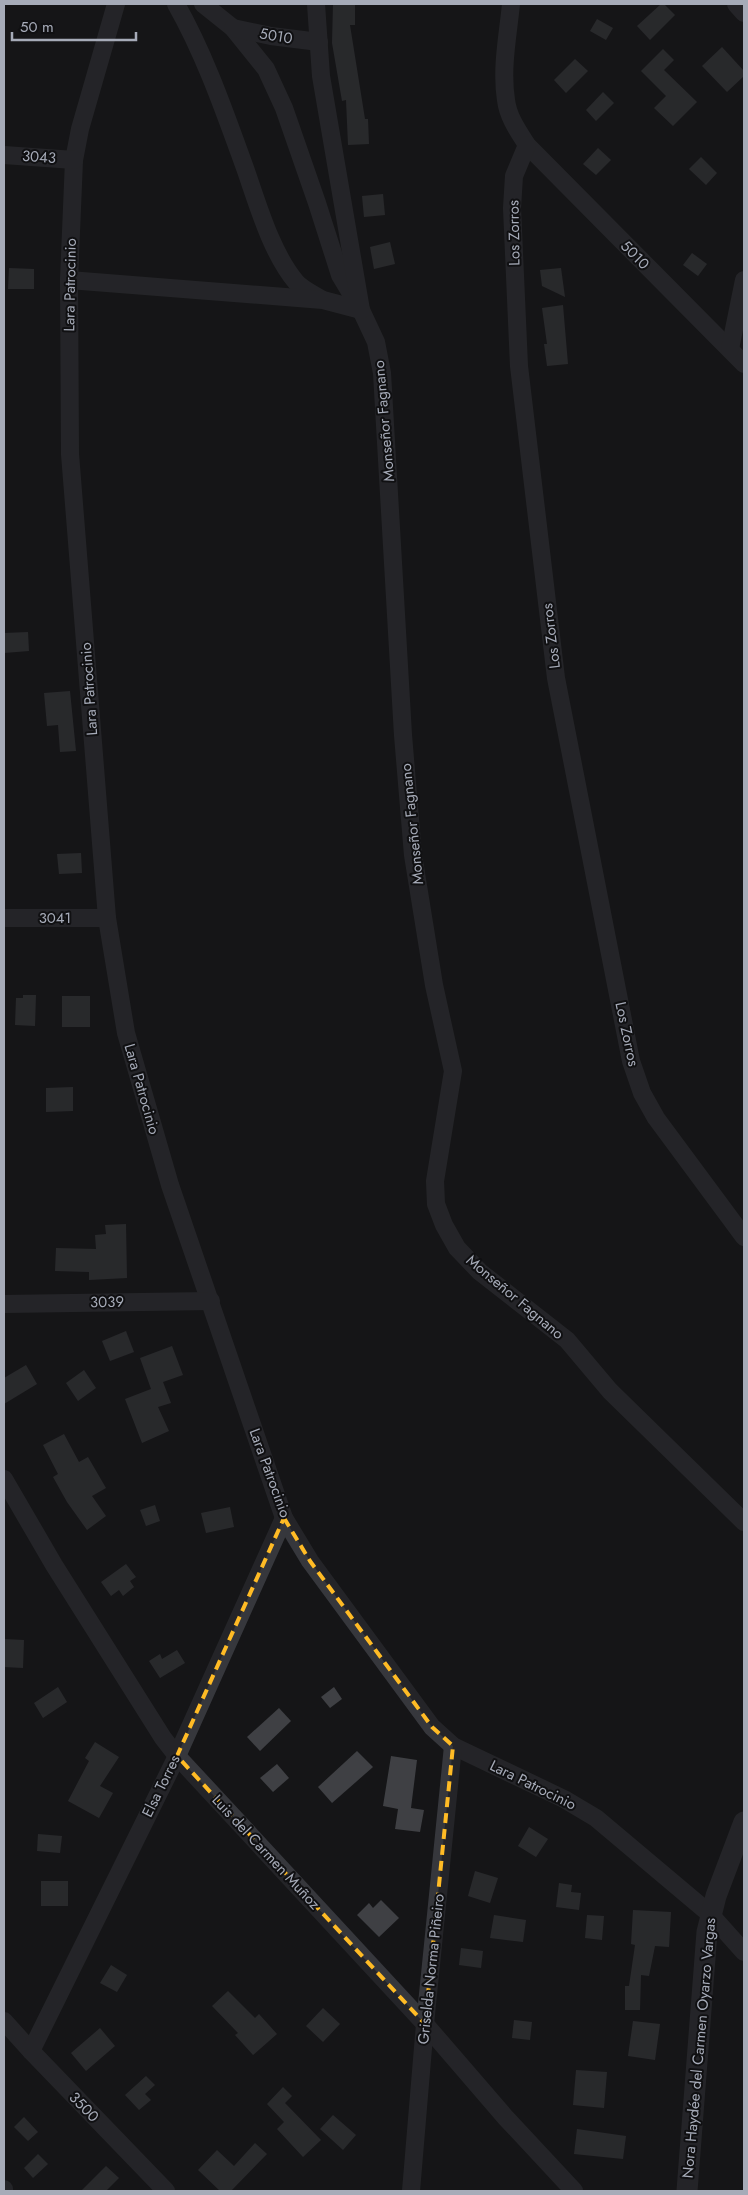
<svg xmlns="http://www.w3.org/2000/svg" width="748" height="2195" viewBox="0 0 748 2195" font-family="Jost,sans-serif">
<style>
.building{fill:#3f4044}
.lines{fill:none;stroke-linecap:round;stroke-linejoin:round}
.minor{stroke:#36373c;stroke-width:18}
.tertiary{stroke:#36373c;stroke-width:21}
.marked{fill:none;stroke:#ffbb25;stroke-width:4;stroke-dasharray:10 6;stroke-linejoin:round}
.labels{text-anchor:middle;stroke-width:4;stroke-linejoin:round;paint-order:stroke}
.street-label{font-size:15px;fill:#a6abb8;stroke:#101012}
</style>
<rect width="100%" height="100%" fill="#151517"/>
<g class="building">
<path d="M333 4H355V25H350L365 119H368L369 144 348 145 346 100 342 101 332 43Z"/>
<path d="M661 4H664L675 15 650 40 637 26Z"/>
<path d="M597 19 613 28 606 40 590 31Z"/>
<path d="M722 47 744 71V76L727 92 702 66Z"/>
<path d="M663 49 674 60 664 70 697 102 673 126 654 108 666 96 641 71Z"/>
<path d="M575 59 588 71 566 93 554 80Z"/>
<path d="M603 92 614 103 596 121 586 110Z"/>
<path d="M598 148 611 160 596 175 583 164Z"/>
<path d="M701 157 717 173 706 185 689 169Z"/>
<path d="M383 194 385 215 364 217 362 196Z"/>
<path d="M390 242 395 264 374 269 370 247Z"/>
<path d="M692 253 707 264 698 276 683 265Z"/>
<path d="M9 268 34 269V289H8Z"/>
<path d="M561 268 565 297 542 286 540 270Z"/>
<path d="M563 305 568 364 547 366 544 344H547L542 308Z"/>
<path d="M28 632 29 651 4 653V633Z"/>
<path d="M70 691 76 751 60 752 58 725 47 726 44 693Z"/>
<path d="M81 853 82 873 59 874 57 854Z"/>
<path d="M23 995H36L35 1026 15 1025 16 998H23Z"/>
<rect x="62" y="996" width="28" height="31"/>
<path d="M73 1087V1111L46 1112V1088Z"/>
<path d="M126 1224 127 1278 89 1280V1272L55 1271 56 1248 96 1249 95 1235 106 1234 105 1225Z"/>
<path d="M126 1331 134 1352 110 1361 102 1341Z"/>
<path d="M172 1346 183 1375 163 1382 171 1403 158 1407 169 1431 142 1443 125 1399 151 1389 140 1358Z"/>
<path d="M26 1365 37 1384 4 1404V1378Z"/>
<path d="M84 1370 96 1388 78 1401 66 1383Z"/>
<path d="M64 1434 79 1462 88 1457 106 1488 92 1496 106 1516 87 1530 67 1502 53 1477 58 1474 43 1445Z"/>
<path d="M155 1505 160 1521 146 1526 140 1510Z"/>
<path d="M230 1507 234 1527 206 1533 201 1513Z"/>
<path d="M126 1564 136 1577 130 1581 134 1587 123 1596 119 1590 111 1596 101 1582Z"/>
<path d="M4 1639 24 1640 23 1668 4 1667Z"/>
<path d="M177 1650 185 1663 160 1678 149 1661 160 1654 162 1659Z"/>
<path d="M58 1687 67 1702 43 1718 34 1703Z"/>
<path d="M334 1687 342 1699 330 1708 321 1697Z"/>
<path d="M279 1708 291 1721 260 1751 247 1737Z"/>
<path d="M95 1742 119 1757 100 1786 113 1793 99 1818 68 1801 89 1761 85 1758Z"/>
<path d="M357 1751 373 1767 332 1803 318 1787Z"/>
<path d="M391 1756 417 1760 411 1808 424 1810 420 1832 395 1829 398 1809 383 1806Z"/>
<path d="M277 1764 289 1778 273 1792 260 1778Z"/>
<path d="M529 1827 548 1839 536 1857 518 1846Z"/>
<path d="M38 1834 62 1836 60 1853 37 1851Z"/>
<path d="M475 1871 498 1878 490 1903 468 1896Z"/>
<rect x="41" y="1881" width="27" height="25"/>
<path d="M559 1883 572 1885 571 1892 581 1893 579 1910 556 1907Z"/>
<path d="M381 1900 399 1918 379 1937 357 1915 369 1903 373 1908Z"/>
<path d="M633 1910 671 1912 669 1947 655 1946 649 1976 641 1975 640 2010H625V1986H629L635 1945 631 1944Z"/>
<path d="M494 1915 526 1920 523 1942 490 1938Z"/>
<path d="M587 1915 604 1916 602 1940 585 1938Z"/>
<path d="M461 1948 483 1951 481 1968 459 1965Z"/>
<path d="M111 1965 127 1975 117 1992 100 1983Z"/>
<path d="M228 1991 255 2018 259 2014 277 2034 253 2055 235 2035 238 2033 212 2006Z"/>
<path d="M323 2008 340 2024 323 2042 306 2026Z"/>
<path d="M514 2020 532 2022 530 2040 512 2038Z"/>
<path d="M633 2021 660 2024 655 2060 628 2056Z"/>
<path d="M100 2028 115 2046 86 2071 71 2053Z"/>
<path d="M576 2070 607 2072 604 2108 573 2105Z"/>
<path d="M146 2076 155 2085 145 2094 151 2100 139 2110 125 2095Z"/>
<path d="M283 2087 292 2096 285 2103 321 2140 303 2157 277 2129 284 2122 267 2104Z"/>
<path d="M333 2115 356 2135 343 2150 320 2129Z"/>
<path d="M24 2117 38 2132 28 2141 14 2127Z"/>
<path d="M577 2129 626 2136 623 2159 574 2154Z"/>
<path d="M255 2143 267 2154 231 2191H220L198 2170 217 2150 234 2166Z"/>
<path d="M38 2154 48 2164 33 2178 24 2168Z"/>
<path d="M106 2166 119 2178 106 2191H81Z"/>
</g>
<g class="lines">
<g class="minor">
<path d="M116 4 80 129 74 160 69 280 70 454 107 918 126 1033 170 1185 284 1518 310 1561 432 1727 453 1746 564 1799 596 1818 710 1914 744 1952"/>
<path d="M176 4C205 55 225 113 245 168 258 205 271 252 296 282 302 289 313 294 321 299"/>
<path d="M203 4 233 28 266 69 284 108 317 203 340 275 361 310 376 342 382 373 403 735 413 855 434 985 453 1071 435 1181 436 1204 444 1225 457 1248 480 1272 567 1340 610 1391 744 1522"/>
<path d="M511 4C508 35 501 68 506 100 508 117 518 131 527 145L744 364"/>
<path d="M736 4 744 13"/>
<path d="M233 28 271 36 319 42"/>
<path d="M527 145 514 176 512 208 519 366 556 678 631 1061 642 1093 656 1118 744 1237"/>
<path d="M4 155 74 160"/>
<path d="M69 280 323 300 361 310 321 76 316 4"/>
<path d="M730 349 744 280"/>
<path d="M4 918H107"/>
<path d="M4 1304 211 1301"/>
<path d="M4 1479 54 1565 163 1738 177 1756 425 2024 506 2118 574 2191"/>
<path d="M4 2021 31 2051 166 2191"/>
<path d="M31 2051 177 1756 284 1518"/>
<path d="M4 2189V2191"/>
<path d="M411 2191 425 2024 453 1746"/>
</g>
<path class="tertiary" d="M687 2191 707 1932 716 1896 744 1822"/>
</g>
<path d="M0 0H748V2195H0ZM284 1518 310 1561 432 1727 453 1746 425 2024 177 1756Z" fill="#151517" fill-opacity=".55" fill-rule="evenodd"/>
<path class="marked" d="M284 1518 310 1561 432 1727 453 1746 425 2024 177 1756Z"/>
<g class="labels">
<g class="street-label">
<text transform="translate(276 36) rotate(9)" y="5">5010</text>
<text transform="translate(39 157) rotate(4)" y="5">3043</text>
<text transform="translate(514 233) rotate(-91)" y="5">Los Zorros</text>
<text transform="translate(635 255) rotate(45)" y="5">5010</text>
<text transform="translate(70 285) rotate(-89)" y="5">Lara Patrocinio</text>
<text transform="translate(384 421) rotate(-95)" y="5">Monseñor Fagnano</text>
<text transform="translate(551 636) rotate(-97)" y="5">Los Zorros</text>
<text transform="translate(89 689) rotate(-94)" y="5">Lara Patrocinio</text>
<text transform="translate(412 824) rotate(-96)" y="5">Monseñor Fagnano</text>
<text x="55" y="923">3041</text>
<text transform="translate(627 1034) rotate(78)" y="5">Los Zorros</text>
<text transform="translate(142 1089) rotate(74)" y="5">Lara Patrocinio</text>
<text transform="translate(515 1297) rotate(40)" y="5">Monseñor Fagnano</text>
<text transform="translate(107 1302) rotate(-1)" y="5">3039</text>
<text transform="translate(270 1473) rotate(70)" y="5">Lara Patrocinio</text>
<text transform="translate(533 1785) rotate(26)" y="5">Lara Patrocinio</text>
<text transform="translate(161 1786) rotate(-64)" y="5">Elsa Torres</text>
<text transform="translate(266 1852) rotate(47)" y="5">Luis del Carmen Muñoz</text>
<text transform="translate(431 1969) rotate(-84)" y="5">Griselda Norma Piñeiro</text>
<text transform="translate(699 2048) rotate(-85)" y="5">Nora Haydée del Carmen Oyarzo Vargas</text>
<text transform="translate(84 2107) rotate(46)" y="5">3500</text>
</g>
</g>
<rect width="748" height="2195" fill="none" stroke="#a6abb8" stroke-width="10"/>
<path d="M12 32v8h124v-8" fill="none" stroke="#a6abb8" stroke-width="2.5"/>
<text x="20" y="32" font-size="15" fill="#a6abb8" stroke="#101012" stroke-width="4" paint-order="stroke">50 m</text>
</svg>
